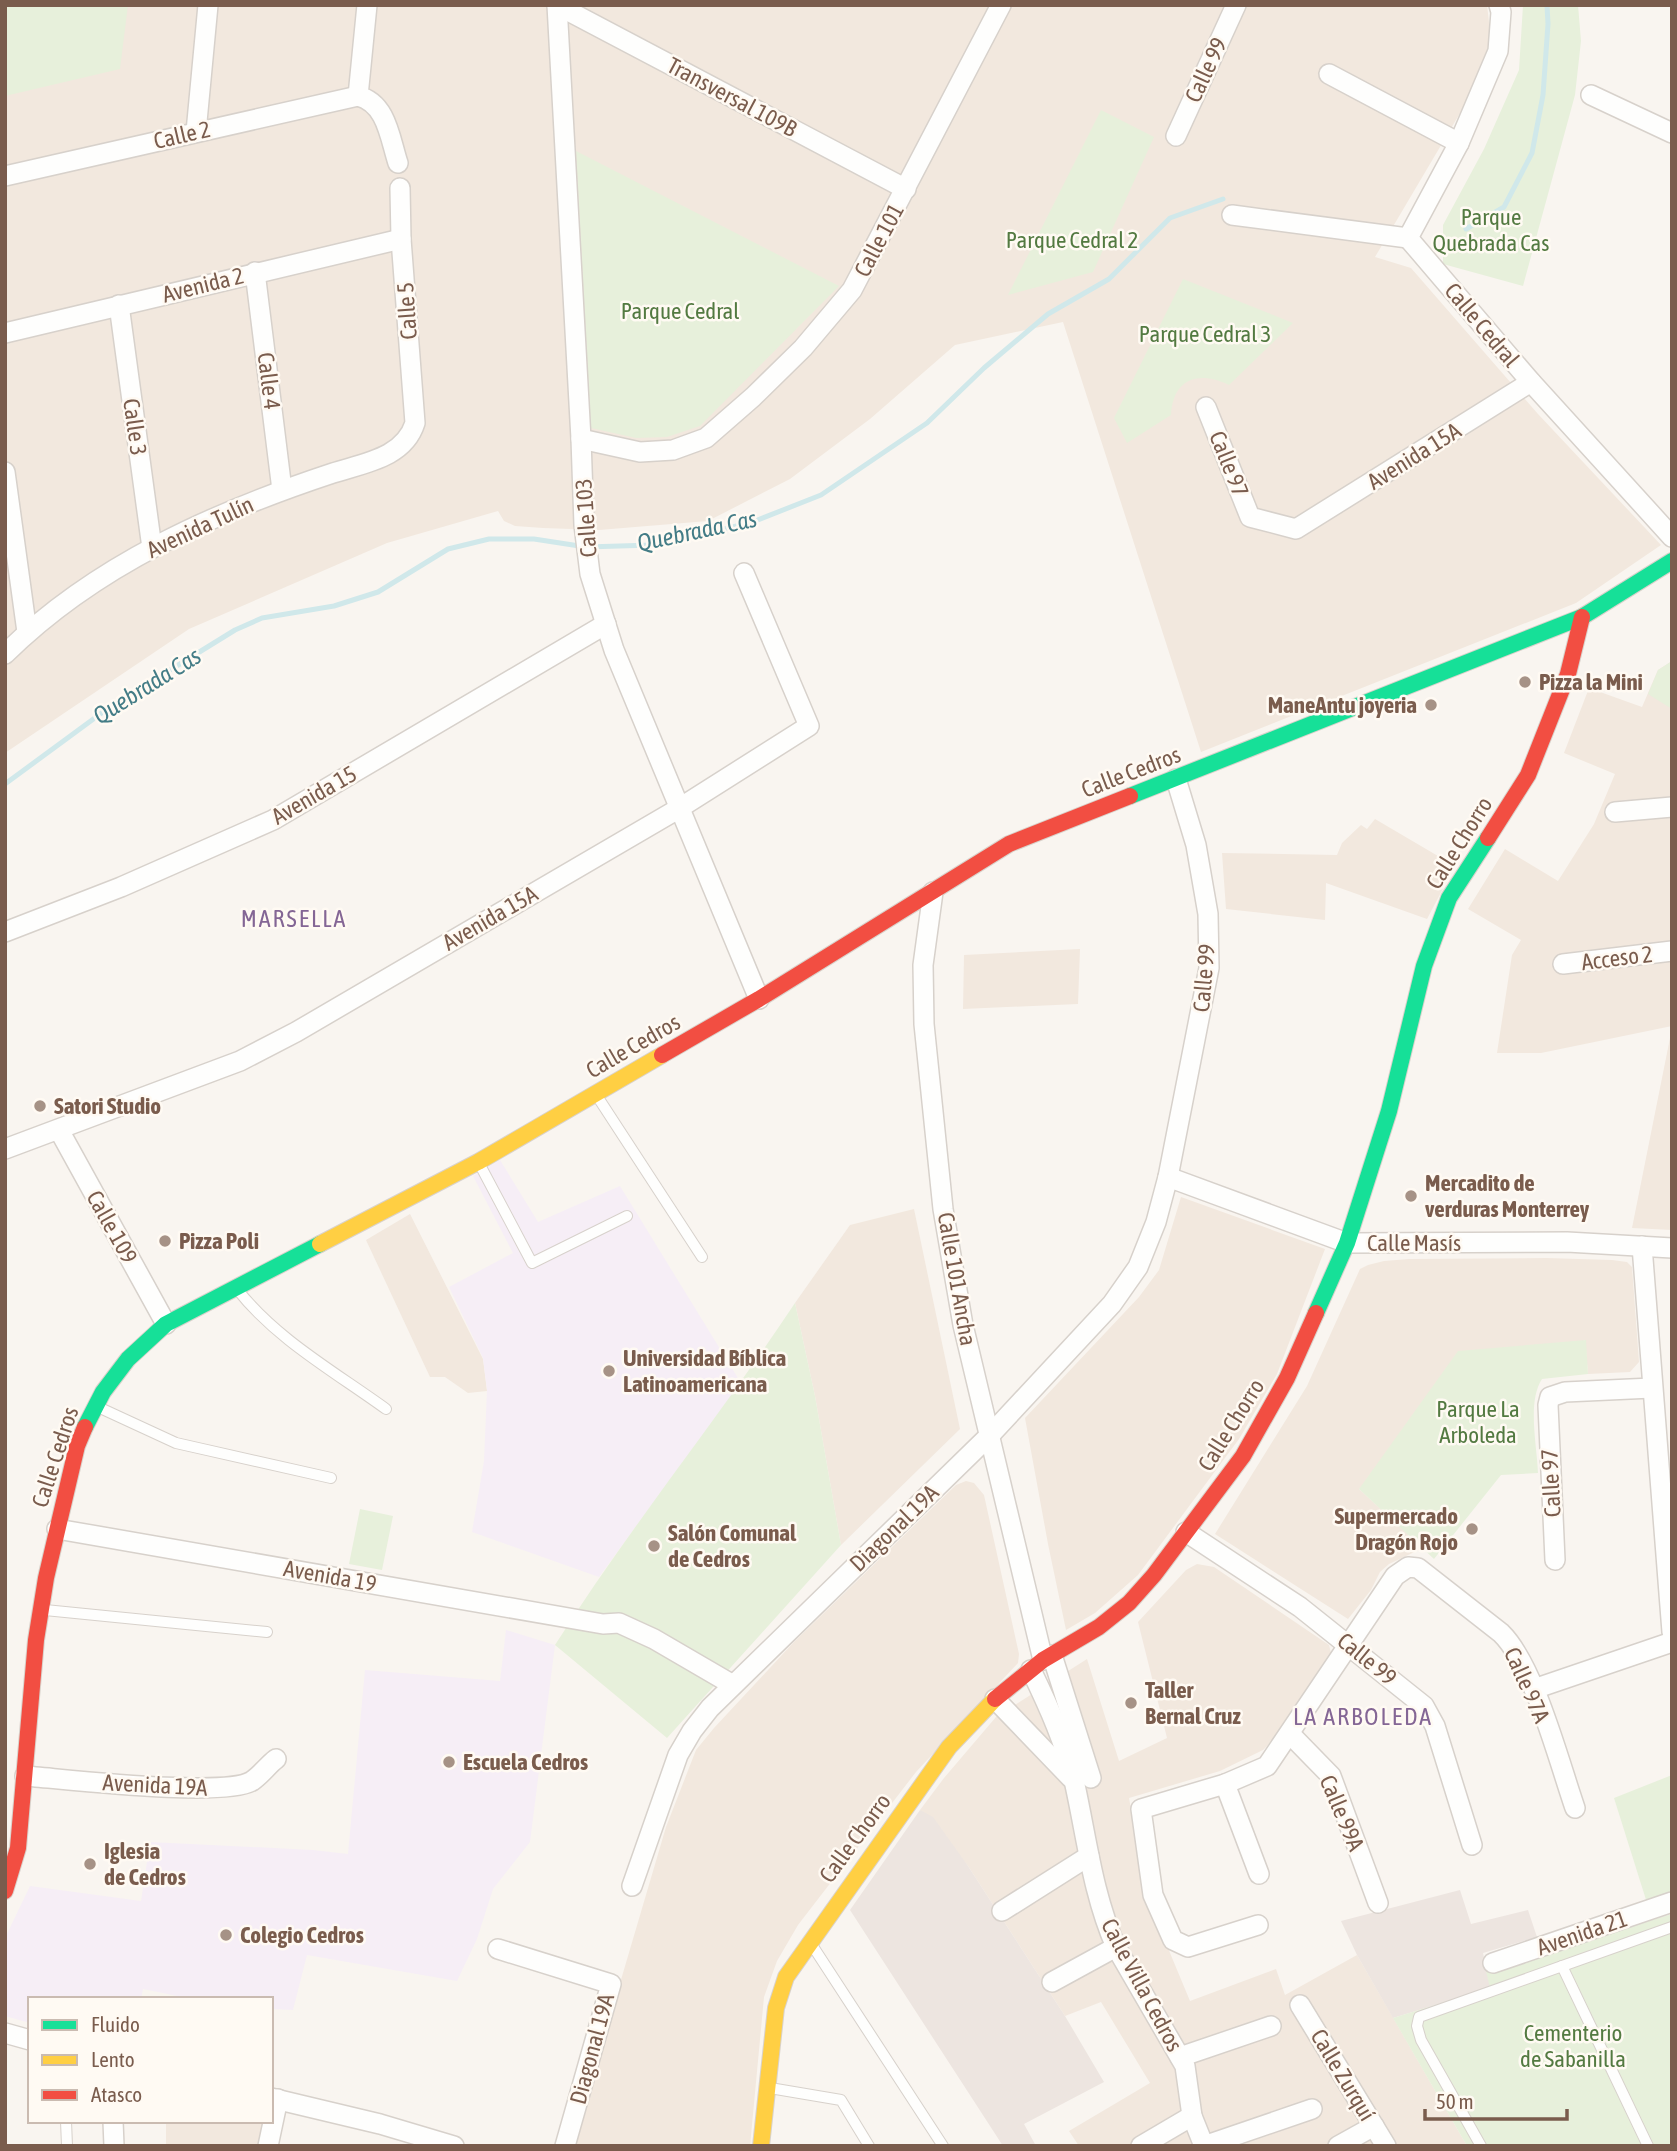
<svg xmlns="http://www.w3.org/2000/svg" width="1677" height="2151" viewBox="0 0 1677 2151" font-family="'Asap Condensed',sans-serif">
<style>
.residential{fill:#f2e8de}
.industrial{fill:#ede5e0}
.education{fill:#f6eef6}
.green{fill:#e7f0db}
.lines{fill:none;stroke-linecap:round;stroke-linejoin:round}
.stream{stroke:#d0e8ea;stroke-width:5}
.lane-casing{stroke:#d7d1cb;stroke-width:12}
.street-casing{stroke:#d7d1cb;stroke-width:22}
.fast-casing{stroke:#d9d2cb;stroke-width:18}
.slow-casing{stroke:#d9d2cb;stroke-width:18}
.jam-casing{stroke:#d9d2cb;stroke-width:18}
.lane{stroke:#fefefd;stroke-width:10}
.street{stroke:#fefefd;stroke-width:19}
.fast{stroke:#16e098;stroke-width:16}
.slow{stroke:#ffcf43;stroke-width:16}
.jam{stroke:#f24e42;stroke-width:16}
.poi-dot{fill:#a69286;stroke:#fffaf3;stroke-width:2.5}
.labels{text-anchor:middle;stroke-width:5;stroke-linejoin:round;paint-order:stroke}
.street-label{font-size:23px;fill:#7a5c4d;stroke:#fffaf3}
.park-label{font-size:23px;fill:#537a41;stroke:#fffaf3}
.poi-label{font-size:23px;font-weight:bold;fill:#7a5c4d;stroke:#fffaf3;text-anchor:start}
.water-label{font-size:24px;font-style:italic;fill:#437c86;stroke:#fffaf3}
.neighbourhood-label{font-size:24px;letter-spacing:2px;fill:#846695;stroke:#fffaf3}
</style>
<rect width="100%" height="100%" fill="#f9f5f0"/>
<g class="residential">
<path d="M5 5H1487L1491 39 1466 103 1375 257 1411 268 1538 414 1661 545 1576 603 1201 752 1063 322 955 345 870 419 790 479 708 521 599 530 543 528 515 526 504 521 498 511 387 543 189 629 5 753Z"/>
<path d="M1672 661V1026L1541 1053H1497L1512 955 1521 940 1468 909 1505 849 1558 881 1594 824 1615 774 1564 753 1589 688 1642 707 1658 670Z"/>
<path d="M1375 819 1455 866 1427 919 1326 883 1325 920 1226 909 1222 853 1337 855 1342 843 1361 825 1367 829Z"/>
<path d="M1080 949 1078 1004 963 1009 964 955Z"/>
<path d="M1672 1028V1230L1632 1228Z"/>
<path d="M1181 1197 1325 1249 1277 1374 1239 1439 1138 1575 1095 1613 1066 1630 1048 1544 1025 1418 1139 1297 1159 1270Z"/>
<path d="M914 1209 960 1429 841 1545 815 1396 795 1303 850 1225Z"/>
<path d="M410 1214 483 1359 487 1391 468 1393 445 1377H430L366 1240Z"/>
<path d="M1546 1258 1612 1260 1627 1262 1632 1267 1639 1362 1630 1372 1588 1374 1585 1340 1359 1489 1423 1548 1389 1564 1380 1572 1371 1590 1348 1619 1215 1534 1307 1386 1360 1269 1368 1265 1384 1261 1409 1259Z"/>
<path d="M966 1481 974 1483 984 1495 1019 1654 1018 1663 916 1772 798 1925 777 1961 764 1997 750 2146H572L666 1827 696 1750 714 1728 794 1642 956 1485Z"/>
<path d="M1197 1564 1214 1567 1329 1645 1331 1653 1274 1739 1263 1750 1220 1771 1129 1798 1148 1900 1190 2001 1276 1969 1285 1995 1357 1955 1467 2146H1079L1069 2131 1150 2083 1101 2002 1065 2016 968 1866 920 1810 944 1778 996 1717 1087 1659 1119 1761 1167 1738 1138 1622 1186 1570Z"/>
<path d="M166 2121H264L258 2146H166Z"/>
</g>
<g class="industrial">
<path d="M920 1810 933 1817 968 1866 1065 2016 1104 2082 1024 2124 1036 2146H1003L850 1910Z"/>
<path d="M1460 1890 1471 1924 1528 1910 1537 1937 1483 1953 1491 1988 1393 2018 1357 1955 1341 1921Z"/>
</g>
<g class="education">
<path d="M500 1160 538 1222 620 1186 741 1383 599 1577 472 1532 484 1461 487 1390 483 1358 449 1287 513 1253 473 1176Z"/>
<path d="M506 1630 555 1645 530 1842 493 1889 477 1939 457 1981 307 1955 293 2010 271 2009V1999H192L143 1989 141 1999H30V2023L5 2016V1938L30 1886 141 1901 150 1842 313 1850 348 1854 365 1670 500 1681Z"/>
</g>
<g class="green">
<path d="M5 5H128L120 69 5 96Z"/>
<path d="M1523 5H1578L1581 41 1575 95 1523 286 1443 264V225L1484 149 1519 70Z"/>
<path d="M1101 110 1154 137 1093 272 1008 295Z"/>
<path d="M576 151 839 286 700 426 667 437 636 438 591 428Z"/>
<path d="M1183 279 1293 323 1229 385C1198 370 1173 379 1171 415L1127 443 1114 418Z"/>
<path d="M1672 661V709L1648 694 1658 670Z"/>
<path d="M795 1303 815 1396 841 1545 667 1738 555 1645C630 1527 718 1419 795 1303Z"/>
<path d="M1586 1340 1588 1374 1542 1379C1527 1402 1537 1445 1538 1473L1501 1475 1434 1559 1359 1489 1458 1351Z"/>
<path d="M360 1509 393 1516 382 1570 349 1564Z"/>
<path d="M1672 1775V1894L1647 1903 1614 1798Z"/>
<path d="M1672 1914V2146H1467L1393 2018 1490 1988 1486 1971Z"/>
</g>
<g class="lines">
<g class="stream">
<path d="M1466 229 1504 207 1532 153 1543 95 1548 24 1547 5"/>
<path d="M5 784 107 709 235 630 262 618 334 606 378 592 448 549 489 539H534L586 547 653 545 750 523 821 495 927 423 984 368 1048 314 1109 279 1170 218 1223 199"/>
</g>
<defs>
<g id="lane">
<path d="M597 1096 702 1257"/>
<path d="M480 1165 532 1263 627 1216"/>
<path d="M237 1289C276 1339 335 1372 386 1409"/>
<path d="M98 1407 176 1443 331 1478"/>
<path d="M45 1610 267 1632"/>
<path d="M812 1945 943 2146"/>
<path d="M1562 1966 1648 2146"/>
<path d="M770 2088 841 2100 869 2146"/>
<path d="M66 2121 67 2146"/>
<path d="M1481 2146 1421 2040 1417 2026 1419 2017 1672 1927"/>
</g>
<g id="street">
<path d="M367 5 358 96C387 103 390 139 398 163"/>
<path d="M557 5 581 439 584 525 590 574 614 650 759 999"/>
<path d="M557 5 906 189"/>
<path d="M1499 5 1501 12 1498 51 1459 143 1408 238 1531 382 1672 537"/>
<path d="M1329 74 1459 143"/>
<path d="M1591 95 1672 133"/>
<path d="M196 132 208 5"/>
<path d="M1176 136 1236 5"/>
<path d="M5 176 358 96"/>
<path d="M1232 215 1408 238"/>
<path d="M255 272 282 490"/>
<path d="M119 305 152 548"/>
<path d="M5 333 401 239"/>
<path d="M1206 407 1250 517 1296 529 1531 382"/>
<path d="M581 439 640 452 673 450 706 438 753 397 803 348 852 290 1001 5"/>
<path d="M5 472 27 632"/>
<path d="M5 654C95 565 215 512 333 473 364 463 404 458 415 423L401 239 400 188"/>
<path d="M1615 812 1672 807"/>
<path d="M933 892 923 965 924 1024 943 1209 963 1325 1043 1660"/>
<path d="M5 932 121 887 273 820 606 624"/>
<path d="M1563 964 1672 951"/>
<path d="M59 1130 166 1324"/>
<path d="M5 1149 240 1061 296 1032 678 809 809 726 744 573"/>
<path d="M1168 1177 1347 1243 1567 1242 1672 1248"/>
<path d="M1642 1246 1672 1632"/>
<path d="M57 1529 603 1624 619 1623 654 1639 733 1685"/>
<path d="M1186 1532 1300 1607 1424 1706 1435 1726 1472 1845"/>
<path d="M1555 1560 1548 1405 1550 1397 1565 1392 1652 1388"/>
<path d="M1052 1655 1091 1778"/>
<path d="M1031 1670C1049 1707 1066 1745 1075 1785 1087 1840 1093 1895 1116 1947L1185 2066 1192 2116 1204 2146 1312 2109"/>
<path d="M1534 1689 1672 1642"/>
<path d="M995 1699 1071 1778"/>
<path d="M1290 1734 1331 1776 1378 1903"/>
<path d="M25 1776C65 1779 224 1798 252 1781 261 1775 268 1765 276 1759"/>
<path d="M1225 1784 1259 1874"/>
<path d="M632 1886 678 1755 692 1731 710 1708 991 1434 1112 1304 1138 1267 1156 1222 1168 1177 1209 968 1208 914 1196 845 1176 779"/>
<path d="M1002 1911 1089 1856"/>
<path d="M1258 1925 1188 1947 1173 1940 1153 1895 1141 1809 1225 1784 1267 1766 1395 1576 1408 1567 1418 1568 1501 1633C1534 1665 1559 1762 1575 1808"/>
<path d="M498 1949 611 1984 565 2146"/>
<path d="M1493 1963 1672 1902"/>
<path d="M1052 1982 1116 1947"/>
<path d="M1300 2005 1386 2146"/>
<path d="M5 2033 30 2040"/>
<path d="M1180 2057 1271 2026"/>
<path d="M271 2098 380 2124 454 2146"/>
<path d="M113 2121 114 2146"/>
<path d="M268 2146 278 2099"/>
<path d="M1141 2146 1192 2116"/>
<path d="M1338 2146 1374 2126"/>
</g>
<g id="fast">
<path d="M1130 796 1582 617 1672 561"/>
<path d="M1316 1313 1347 1243 1389 1111 1424 966 1449 898 1488 838"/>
<path d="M85 1427 103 1392 128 1359 166 1324 320 1244"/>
</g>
<g id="slow">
<path d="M320 1244 478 1162 662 1055"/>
<path d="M761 2146 776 2008 786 1977 949 1747 995 1699"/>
</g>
<g id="jam">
<path d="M1488 838 1528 775 1568 674 1582 617"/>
<path d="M662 1055 759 999 1009 844 1130 796"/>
<path d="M995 1699 1043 1660 1099 1627 1129 1603 1154 1575 1243 1456 1287 1378 1316 1313"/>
<path d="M5 1891 18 1848 36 1640 46 1578 77 1446 85 1427"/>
</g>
</defs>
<use href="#lane" class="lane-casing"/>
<use href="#street" class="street-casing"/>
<use href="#fast" class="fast-casing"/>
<use href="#slow" class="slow-casing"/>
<use href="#jam" class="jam-casing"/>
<use href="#lane" class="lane"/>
<use href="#street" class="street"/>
<use href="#fast" class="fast"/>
<use href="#slow" class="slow"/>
<use href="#jam" class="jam"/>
</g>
<g class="poi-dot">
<circle cx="1525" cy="682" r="7"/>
<circle cx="1431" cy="705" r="7"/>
<circle cx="40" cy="1106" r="7"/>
<circle cx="1411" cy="1196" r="7"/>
<circle cx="165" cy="1241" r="7"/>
<circle cx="609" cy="1371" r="7"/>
<circle cx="1472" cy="1529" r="7"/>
<circle cx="654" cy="1546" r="7"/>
<circle cx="1131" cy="1703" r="7"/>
<circle cx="449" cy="1762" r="7"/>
<circle cx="90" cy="1864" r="7"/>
<circle cx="226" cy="1935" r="7"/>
</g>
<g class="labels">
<g class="street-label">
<text transform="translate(1206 70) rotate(-65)" y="8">Calle 99</text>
<text transform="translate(732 97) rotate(28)" y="8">Transversal 109B</text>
<text transform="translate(182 135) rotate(-13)" y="8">Calle 2</text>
<text transform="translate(879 240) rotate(-62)" y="8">Calle 101</text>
<text transform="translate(203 285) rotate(-14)" y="8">Avenida 2</text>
<text transform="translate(407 311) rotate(-94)" y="8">Calle 5</text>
<text transform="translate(1482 325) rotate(50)" y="8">Calle Cedral</text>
<text transform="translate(269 381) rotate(83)" y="8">Calle 4</text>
<text transform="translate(135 427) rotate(82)" y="8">Calle 3</text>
<text transform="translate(1414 456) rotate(-32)" y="8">Avenida 15A</text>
<text transform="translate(1229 464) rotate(68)" y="8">Calle 97</text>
<text transform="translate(586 518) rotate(-94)" y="8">Calle 103</text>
<text transform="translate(200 527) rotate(-25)" y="8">Avenida Tulín</text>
<text transform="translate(1131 772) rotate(-21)" y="8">Calle Cedros</text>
<text transform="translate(314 795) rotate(-30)" y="8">Avenida 15</text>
<text transform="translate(1459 843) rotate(-58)" y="8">Calle Chorro</text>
<text transform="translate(490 918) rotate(-30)" y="8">Avenida 15A</text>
<text transform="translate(1617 958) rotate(-7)" y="8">Acceso 2</text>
<text transform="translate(1204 978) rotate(-85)" y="8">Calle 99</text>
<text transform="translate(633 1046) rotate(-30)" y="8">Calle Cedros</text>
<text transform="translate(112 1227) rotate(61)" y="8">Calle 109</text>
<text x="1414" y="1251">Calle Masís</text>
<text transform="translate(957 1279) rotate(80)" y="8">Calle 101 Ancha</text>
<text transform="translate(1231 1425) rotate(-58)" y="8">Calle Chorro</text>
<text transform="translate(55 1457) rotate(-72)" y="8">Calle Cedros</text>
<text transform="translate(1551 1483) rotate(-93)" y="8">Calle 97</text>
<text transform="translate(894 1528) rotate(-44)" y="8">Diagonal 19A</text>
<text transform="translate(330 1576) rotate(10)" y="8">Avenida 19</text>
<text transform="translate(1367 1659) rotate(39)" y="8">Calle 99</text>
<text transform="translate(1527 1685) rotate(66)" y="8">Calle 97A</text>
<text transform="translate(155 1785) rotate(3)" y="8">Avenida 19A</text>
<text transform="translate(1342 1813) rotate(67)" y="8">Calle 99A</text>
<text transform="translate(855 1838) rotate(-54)" y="8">Calle Chorro</text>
<text transform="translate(1582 1933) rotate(-19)" y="8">Avenida 21</text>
<text transform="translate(1142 1985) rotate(62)" y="8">Calle Villa Cedros</text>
<text transform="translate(592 2049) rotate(-75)" y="8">Diagonal 19A</text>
<text transform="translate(1343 2075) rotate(59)" y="8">Calle Zurquí</text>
</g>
<g class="park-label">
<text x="1491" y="225">Parque<tspan x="1491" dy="26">Quebrada Cas</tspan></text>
<text x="1072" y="248">Parque Cedral 2</text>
<text x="680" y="319">Parque Cedral</text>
<text x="1205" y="342">Parque Cedral 3</text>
<text x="1478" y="1417">Parque La<tspan x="1478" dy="26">Arboleda</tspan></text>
<text x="1573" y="2041">Cementerio<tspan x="1573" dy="26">de Sabanilla</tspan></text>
</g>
<g class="poi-label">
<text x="1539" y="690">Pizza la Mini</text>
<text x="1417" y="713" text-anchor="end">ManeAntu joyeria</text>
<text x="54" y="1114">Satori Studio</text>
<text x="1425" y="1191">Mercadito de<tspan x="1425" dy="26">verduras Monterrey</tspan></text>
<text x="179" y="1249">Pizza Poli</text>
<text x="623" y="1366">Universidad Bíblica<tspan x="623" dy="26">Latinoamericana</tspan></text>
<text x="1458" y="1524" text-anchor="end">Supermercado<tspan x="1458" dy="26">Dragón Rojo</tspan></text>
<text x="668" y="1541">Salón Comunal<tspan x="668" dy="26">de Cedros</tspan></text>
<text x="1145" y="1698">Taller<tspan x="1145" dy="26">Bernal Cruz</tspan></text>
<text x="463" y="1770">Escuela Cedros</text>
<text x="104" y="1859">Iglesia<tspan x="104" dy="26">de Cedros</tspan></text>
<text x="240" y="1943">Colegio Cedros</text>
</g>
<g class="water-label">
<text transform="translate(697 531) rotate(-12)" y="8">Quebrada Cas</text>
<text transform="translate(147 686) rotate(-32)" y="8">Quebrada Cas</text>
</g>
<g class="neighbourhood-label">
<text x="294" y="927">MARSELLA</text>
<text x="1363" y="1725">LA ARBOLEDA</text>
</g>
</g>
<rect width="1677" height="2151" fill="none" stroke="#7a5c4d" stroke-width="14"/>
<rect x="28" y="1997" width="245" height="126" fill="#fffaf3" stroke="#cabbb1" stroke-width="2"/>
<rect x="42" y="2020" width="35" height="10" fill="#16e098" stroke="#cabbb1" stroke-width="2"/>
<text x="91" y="2032" font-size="21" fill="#7a5c4d">Fluido</text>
<rect x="42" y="2055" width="35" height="10" fill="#ffcf43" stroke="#cabbb1" stroke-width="2"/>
<text x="91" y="2067" font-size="21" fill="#7a5c4d">Lento</text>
<rect x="42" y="2090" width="35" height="10" fill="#f24e42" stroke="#cabbb1" stroke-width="2"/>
<text x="91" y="2102" font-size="21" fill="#7a5c4d">Atasco</text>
<path d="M1425 2109v10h142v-10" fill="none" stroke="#7a5c4d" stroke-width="3.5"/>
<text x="1436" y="2109" font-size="21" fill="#7a5c4d" stroke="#fffaf3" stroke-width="5" paint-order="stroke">50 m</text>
</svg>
